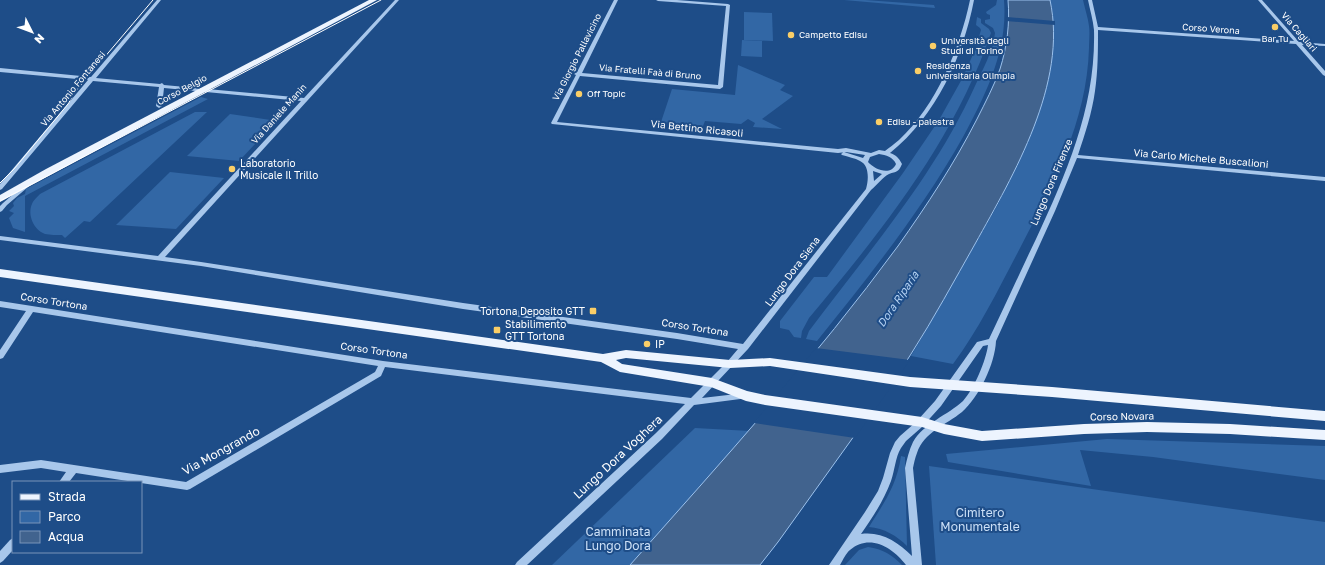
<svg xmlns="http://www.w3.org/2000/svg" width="1325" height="565" viewBox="0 0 1325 565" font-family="'Golos Text',sans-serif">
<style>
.green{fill:#3267a5}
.water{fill:#41638e;stroke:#9cc2ed}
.pier{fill:#1e4d88}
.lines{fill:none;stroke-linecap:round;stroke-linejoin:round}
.minor{fill:#a8c7eb;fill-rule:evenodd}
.major{fill:#edf4fe;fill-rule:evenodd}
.tram{stroke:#fff;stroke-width:1}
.poi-dot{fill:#face67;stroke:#1e4d88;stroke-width:1.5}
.labels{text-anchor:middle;stroke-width:4;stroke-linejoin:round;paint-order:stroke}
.far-street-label{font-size:9px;fill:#fff;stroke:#1e4d88}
.far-poi-label{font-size:9px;fill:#fff;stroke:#1e4d88;text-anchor:start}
.street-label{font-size:10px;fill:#fff;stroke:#1e4d88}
.poi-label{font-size:10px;fill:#fff;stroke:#1e4d88;text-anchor:start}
.water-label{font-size:11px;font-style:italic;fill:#b4d1f2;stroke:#1e4d88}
.near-street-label{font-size:12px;fill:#fff;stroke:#1e4d88}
.near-park-label{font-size:12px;fill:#cde1f8;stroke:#1e4d88}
</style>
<rect width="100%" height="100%" fill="#1e4d88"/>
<g class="green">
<path d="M844 0H865L934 5 935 8Z"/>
<path d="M997 0H1004C1008 50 986 94 963 137 922 210 870 275 817 341L806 339 809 331C868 252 934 177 975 86 983 69 993 51 995 33L993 28 985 23V20L990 19V15L987 14 986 12 996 5Z"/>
<path d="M1050 0H1083C1085 9 1088 18 1089 26 1090 33 1089 41 1089 48 1087 122 1052 187 1018 252 998 290 979 329 953 364L911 356 997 206 1020 159 1039 113 1049 73 1053 14Z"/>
<path d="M744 12 772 13 773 41 744 40Z"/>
<path d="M977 17 981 19V23L989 29 991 33C954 141 881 232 809 318L802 331 801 338 794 337 789 330 780 328V321L814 277H827L903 173 939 120 962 79 975 50 981 30 980 28 976 25Z"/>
<path d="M742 40 762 41V57L741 56Z"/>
<path d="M738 65 785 85 780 90 793 96 762 119 782 129 753 127 755 123 748 119 741 124 705 121 703 126 661 122 672 89 735 95Z"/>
<path d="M201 97 208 99 25 196V232L13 228 9 218 14 213 9 211 14 206 13 203 17 198 25 194 26 189Z"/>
<path d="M195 112H207L90 222 84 221 65 238 62 235C57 235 50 235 45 234 34 230 27 215 32 204 33 201 37 197 40 194Z"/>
<path d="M230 114 277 121 239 161 187 156Z"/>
<path d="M170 172 224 178 176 229 116 225Z"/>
<path d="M695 428 750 431 630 565H552Z"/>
<path d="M1107 439 1325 446V480L1153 457 1080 450 1091 486 948 462 946 454Z"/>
<path d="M901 456 905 457 907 546C897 536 884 528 869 527 884 503 897 485 901 456Z"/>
<path d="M929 466 1325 522V565H936Z"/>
<path d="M868 547C883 549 892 555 902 565H845L859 550Z"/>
</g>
<path class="water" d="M1008 0H1050C1068 83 1014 174 975 244 954 281 934 318 911 354 898 376 881 397 867 418 837 459 808 501 778 542L760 565H630C722 461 816 358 898 246 927 205 954 164 977 119 985 103 994 86 1000 69 1007 47 1010 23 1008 0Z"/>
<g class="pier">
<path d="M1007 17 1055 21V25L1006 21Z"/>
<path d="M816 348 910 360 855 438 754 423Z"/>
</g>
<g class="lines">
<g class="minor">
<path d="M157 0H161L96 78 160 84 162 83 164 85 304 98 395 0H399L165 257 201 262 463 303 677 333 743 344 866 189C869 179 869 165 860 161 855 158 848 157 842 155L841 154 844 152 863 158 865 155 846 152 838 153 552 124 551 123 576 75 574 74 577 72 614 0H618L582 73 718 85 726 6 658 1 656 0H677L728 4 730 5 723 87 720 89 580 76 557 122 838 149 846 148 871 153 879 150 885 151C889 148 894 144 899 140 936 106 960 48 970 0H974C963 57 936 116 890 153 896 155 899 158 902 164 898 173 897 171 889 174 883 177 877 185 871 190L748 349 702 398 745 393 748 394 749 396 748 398 694 405 662 439 527 565H515L517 562 656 433 685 404 385 367 381 376 190 489 187 490 141 483V482H134L76 473 69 482H59L66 472 41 468 0 473V465L41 460 186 482 375 372 378 366 33 312 3 358 0 359V350L26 311 0 307V301L383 361 691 398 727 362 738 349 677 339 463 309 201 266 0 240V236L158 256 301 101 164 88 162 106 159 108 156 106 159 87 93 81 2 189 0 190V184L88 80 0 72V68L91 77ZM879 154C886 155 893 157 896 164 891 176 875 170 868 162L870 157ZM873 171 882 174 874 181Z"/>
<path d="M1088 0H1092L1098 27 1294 41 1258 0H1262L1299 42 1325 44V46L1302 45 1325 71V76L1323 75 1296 44 1098 30C1098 50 1098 71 1095 91 1092 113 1085 134 1078 155L1325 177V181L1077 158 1055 211 996 341C995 364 979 397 962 412 946 425 924 432 917 453 915 458 914 463 913 468L922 565H906C893 548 870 533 850 550 846 553 843 560 840 565H829L865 512 878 491 883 478 890 453 895 442 900 436 916 422 935 401 977 342 989 339C1005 306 1020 272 1036 239 1067 172 1096 106 1094 30 1093 20 1090 10 1088 0ZM988 345C986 361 974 389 963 401 948 415 924 423 913 442 909 450 907 459 905 468L912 556C898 542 881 531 861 534 873 517 884 500 891 481 895 470 895 458 901 448L906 441 922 427 941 406 983 346Z"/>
<path d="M26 184 28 185 29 186 28 187 7 205 2 211 0 212V206L3 203 24 185Z"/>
<path d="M13 538V550L3 561 0 563V551L10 540Z"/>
</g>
<g class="major">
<path d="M369 0H377L0 202V195L46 169Z"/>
<path d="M0 269 603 354 626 350 730 360 770 358 910 377 1052 387 1325 411V421L1052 397 910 387 770 366 730 368 626 358 616 360 622 364 712 378 747 391 765 395 922 417 944 424 982 431 1084 424 1147 422 1230 424 1325 430V440L1230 434 1147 432 1084 434 982 441 944 434 922 427 765 405 746 401 711 387 620 372 601 362 0 277Z"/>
</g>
<g class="tram">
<path d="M0 183 14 169 68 104 75 92 153 0"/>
<path d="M0 201 381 0"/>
</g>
</g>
<g class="poi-dot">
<circle cx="1275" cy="27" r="4"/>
<circle cx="791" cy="35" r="4"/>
<circle cx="933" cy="46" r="4"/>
<circle cx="918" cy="71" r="4"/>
<circle cx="579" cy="94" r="4"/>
<circle cx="879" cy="122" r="4"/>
<circle cx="232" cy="169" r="4"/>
<rect x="589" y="307" width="8" height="8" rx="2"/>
<rect x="493" y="326" width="8" height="8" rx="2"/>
<circle cx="647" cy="344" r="4"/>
</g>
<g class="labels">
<g class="far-street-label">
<text transform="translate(1211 29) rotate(4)" y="3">Corso Verona</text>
<text transform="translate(1299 32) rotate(49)" y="3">Via Cagliari</text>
<text transform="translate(577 57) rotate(-63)" y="3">Via Giorgio Pallavicino</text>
<text transform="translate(650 72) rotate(5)" y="3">Via Fratelli Faà di Bruno</text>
<text transform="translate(73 89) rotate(-50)" y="3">Via Antonio Fontanesi</text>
<text transform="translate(182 90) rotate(-28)" y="3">Corso Belgio</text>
<text transform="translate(279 114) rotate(-48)" y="3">Via Daniele Manin</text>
</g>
<g class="far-poi-label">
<text x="799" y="38">Campetto Edisu</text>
<text x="1275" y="42" text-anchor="middle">Bar Tu</text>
<text x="941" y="44">Università degli<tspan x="941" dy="10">Studi di Torino</tspan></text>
<text x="926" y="69">Residenza<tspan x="926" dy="10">universitaria Olimpia</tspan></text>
<text x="587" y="97">Off Topic</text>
<text x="887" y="125">Edisu - palestra</text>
</g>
<g class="street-label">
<text transform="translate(697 128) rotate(6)" y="4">Via Bettino Ricasoli</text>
<text transform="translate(1201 158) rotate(5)" y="4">Via Carlo Michele Buscalioni</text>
<text transform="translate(1051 182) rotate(-67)" y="4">Lungo Dora Firenze</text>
<text transform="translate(792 271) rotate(-53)" y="4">Lungo Dora Siena</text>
<text transform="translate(54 301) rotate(9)" y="4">Corso Tortona</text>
<text transform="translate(695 327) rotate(9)" y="4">Corso Tortona</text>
<text transform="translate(374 350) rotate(8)" y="4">Corso Tortona</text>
<text transform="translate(1122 416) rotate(-1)" y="4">Corso Novara</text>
</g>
<g class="poi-label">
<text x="240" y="167">Laboratorio<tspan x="240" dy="12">Musicale Il Trillo</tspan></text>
<text x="585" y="315" text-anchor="end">Tortona Deposito GTT</text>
<text x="505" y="328">Stabilimento<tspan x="505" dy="12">GTT Tortona</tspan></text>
<text x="655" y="348">IP</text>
</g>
<g class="water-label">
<text transform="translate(898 299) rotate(-56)" y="4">Dora Riparia</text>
</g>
<g class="near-street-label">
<text transform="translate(221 451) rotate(-29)" y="4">Via Mongrando</text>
<text transform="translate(618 457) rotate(-43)" y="4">Lungo Dora Voghera</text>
</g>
<g class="near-park-label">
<text x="980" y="517">Cimitero<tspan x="980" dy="14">Monumentale</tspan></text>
<text x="618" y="536">Camminata<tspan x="618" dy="14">Lungo Dora</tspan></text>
</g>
</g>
<rect x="12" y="481" width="130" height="72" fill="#1e4d88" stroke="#7894b8"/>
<rect x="20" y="494" width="20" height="6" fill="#edf4fe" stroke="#7894b8"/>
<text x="48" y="501" font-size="12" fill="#ffffff">Strada</text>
<rect x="20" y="511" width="20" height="12" fill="#3267a5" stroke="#7894b8"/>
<text x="48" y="521" font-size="12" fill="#ffffff">Parco</text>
<rect x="20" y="531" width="20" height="12" fill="#41638e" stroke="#7894b8"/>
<text x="48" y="541" font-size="12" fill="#ffffff">Acqua</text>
<g transform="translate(32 32) rotate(132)" stroke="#1e4d88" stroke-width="3" paint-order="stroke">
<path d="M0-3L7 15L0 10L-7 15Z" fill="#ffffff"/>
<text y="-6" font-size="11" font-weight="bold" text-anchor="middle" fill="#ffffff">N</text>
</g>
</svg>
